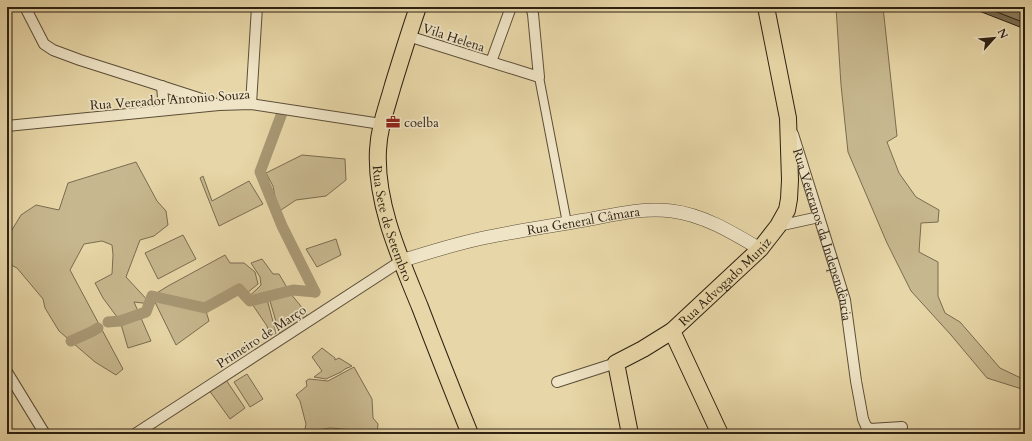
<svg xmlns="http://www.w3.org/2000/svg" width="1032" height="441" viewBox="0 0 1032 441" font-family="Cardo,serif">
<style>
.green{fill:#c7b78e;stroke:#7a6c50}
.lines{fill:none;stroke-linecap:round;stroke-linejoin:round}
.canal{stroke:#a89874;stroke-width:11}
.pedestrian-casing{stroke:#5c4e37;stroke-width:10}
.minor-casing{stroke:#5c4e37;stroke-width:12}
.tertiary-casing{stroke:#5c4e37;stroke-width:14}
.primary-casing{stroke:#2d2112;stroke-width:18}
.pedestrian{stroke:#efe4c6;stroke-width:8}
.minor{stroke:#efe4c6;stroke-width:10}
.tertiary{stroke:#efe4c6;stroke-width:13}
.primary{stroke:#e7d6a7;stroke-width:16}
.wall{fill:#7a6d52;stroke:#2d2112}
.building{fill:#8e7f5f;stroke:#2d2112}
.labels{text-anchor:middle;stroke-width:3.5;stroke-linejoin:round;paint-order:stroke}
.street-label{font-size:13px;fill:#2d2112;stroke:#efe4c6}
.poi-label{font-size:13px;fill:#2d2112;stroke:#efe4c6;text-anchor:start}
</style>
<rect width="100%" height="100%" fill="#e7d6a7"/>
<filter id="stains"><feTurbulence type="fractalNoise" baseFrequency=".005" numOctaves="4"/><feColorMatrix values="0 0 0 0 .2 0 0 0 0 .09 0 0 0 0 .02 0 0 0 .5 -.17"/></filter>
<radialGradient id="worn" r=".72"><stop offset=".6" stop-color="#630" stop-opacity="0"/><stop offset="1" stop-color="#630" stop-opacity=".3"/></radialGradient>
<g class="green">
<path d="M836 7H883L897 136 887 142 899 173 916 197 939 210 938 222 921 223 919 252 938 262V296L945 313 960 322 1000 368 1025 380V390L987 378 951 335 911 291 887 243 848 152 841 85Z"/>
<path d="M302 155 345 159 346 180 326 196 296 200 278 212 273 186 266 173Z"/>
<path d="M136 162 157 201 166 211 168 225 154 236 140 240 126 277 151 304 134 302 151 341 128 348 120 321 103 298 95 283 112 274 113 255 112 245 102 241 84 244 70 270 123 369 116 375 95 362 59 331 45 308 43 299 17 268 7 263V238L21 215 36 205 59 210 68 183Z"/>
<path d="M203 176 212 201 249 181 263 204 219 226 200 178Z"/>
<path d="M183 235 196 259 158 279 145 253Z"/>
<path d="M336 239 341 255 317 267 306 249Z"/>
<path d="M225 255 230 263H244L255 272 258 284 242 297 238 289 228 292 205 308 209 321 176 345 152 296 168 286Z"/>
<path d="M262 259 273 274H279L289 291 271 296 264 295 256 296 249 300 246 299 256 290 261 285 260 277 251 263Z"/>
<path d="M290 293 300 305 309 319 285 335 279 332 270 301Z"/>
<path d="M260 297 267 299 276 333 270 337 267 326 250 301Z"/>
<path d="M322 348 335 358V360L339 358 352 366 345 369 341 372 326 379 314 377 322 371 312 357Z"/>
<path d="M354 367 372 399 373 418 378 424 377 434H357L355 430 330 428 311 431V434H304L306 424 300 401 296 395 307 386 306 381 309 379 328 381Z"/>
<path d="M247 374 263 399 250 407 234 382Z"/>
<path d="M226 380 245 408 230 419 209 390Z"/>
</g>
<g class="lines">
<g class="canal">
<path d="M282 113 260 172 282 226 315 292"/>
<path d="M108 322 120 321 146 312 152 296 205 308 239 289 250 301 293 290 315 292"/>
<path d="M71 341 91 332 98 328"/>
</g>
<defs>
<path id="pedestrian" d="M539 77 567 223"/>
<g id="minor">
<path d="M25 7 44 44 53 50 80 60 149 82 214 103"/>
<path d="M408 36 539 77 533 14 531 7"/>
<path d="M491 62 511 7"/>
<path d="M162 86 164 110"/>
<path d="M251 104 257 7"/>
<path d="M7 126 219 105 251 104 381 124"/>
<path id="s1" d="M793 134 845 300 856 381 863 419 866 426 870 429 902 427"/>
<path d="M778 226 819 217"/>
<path d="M7 372 45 434"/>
<path d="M557 382 616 363"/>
<path d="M135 434 401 261"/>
</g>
<g id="tertiary">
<path id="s2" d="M401 261C429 252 456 244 483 238 517 231 551 226 585 220 613 215 643 207 672 211 704 215 733 233 760 249"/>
</g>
<g id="primary">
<path id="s3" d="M418 7C409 33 401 59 393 85 387 107 379 127 378 150 375 203 400 258 420 307 436 349 453 392 470 434"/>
<path d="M630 434 616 363 643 349 672 331"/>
<path id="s4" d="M720 434 672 331 760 249 778 226 787 210 789 199 790 180 788 118 766 7"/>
</g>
</defs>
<use href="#pedestrian" class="pedestrian-casing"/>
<use href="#minor" class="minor-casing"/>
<use href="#tertiary" class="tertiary-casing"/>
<use href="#primary" class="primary-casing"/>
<use href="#pedestrian" class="pedestrian"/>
<use href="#minor" class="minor"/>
<use href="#tertiary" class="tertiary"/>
<use href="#primary" class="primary"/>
</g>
<path class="wall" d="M976 7H1025V29L979 11Z"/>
<path class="building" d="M984 7H1025V23Z"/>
<defs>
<symbol id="office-bare" viewBox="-9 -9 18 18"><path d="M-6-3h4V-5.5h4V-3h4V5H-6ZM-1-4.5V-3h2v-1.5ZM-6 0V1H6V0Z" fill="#8f2418" stroke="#efe4c6" stroke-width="2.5" paint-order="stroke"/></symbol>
</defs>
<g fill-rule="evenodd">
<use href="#office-bare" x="383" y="112" width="20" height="20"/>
</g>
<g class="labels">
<g class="street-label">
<text transform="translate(454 37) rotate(18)" y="5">Vila Helena</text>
<text transform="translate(170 99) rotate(-4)" y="5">Rua Vereador Antonio Souza</text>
<text dy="5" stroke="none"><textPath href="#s2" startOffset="187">Rua General Câmara</textPath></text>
<text dy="5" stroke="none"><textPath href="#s3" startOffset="224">Rua Sete de Setembro</textPath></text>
<text dy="5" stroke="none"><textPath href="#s1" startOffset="105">Rua Veteranos da Independência</textPath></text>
<text dy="5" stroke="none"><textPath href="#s4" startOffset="186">Rua Advogado Muniz</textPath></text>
<text transform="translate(261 336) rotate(-33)" y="5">Primeiro de Março</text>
</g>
<g class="poi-label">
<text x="404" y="127">coelba</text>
</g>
</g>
<rect width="1032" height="441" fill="none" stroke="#e7d6a7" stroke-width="24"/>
<rect x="8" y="8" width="1016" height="425" fill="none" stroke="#2d2112" stroke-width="2"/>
<rect x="12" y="12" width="1008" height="417" fill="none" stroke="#2d2112"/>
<g transform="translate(994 38) rotate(63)" stroke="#efe4c6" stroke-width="3" paint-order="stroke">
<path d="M0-3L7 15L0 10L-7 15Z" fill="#2d2112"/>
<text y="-6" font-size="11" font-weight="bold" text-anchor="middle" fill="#2d2112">N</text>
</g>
<rect width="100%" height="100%" filter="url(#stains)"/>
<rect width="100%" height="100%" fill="url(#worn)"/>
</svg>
